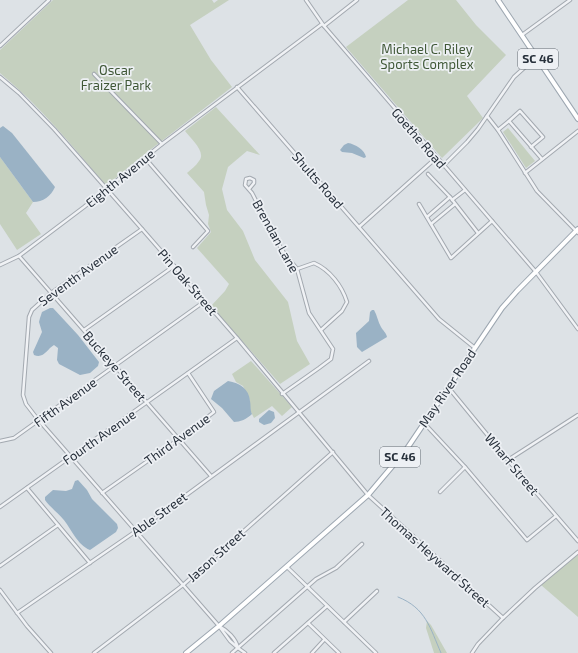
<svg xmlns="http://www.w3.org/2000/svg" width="578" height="653" viewBox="0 0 578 653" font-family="'Exo 2',sans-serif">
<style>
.green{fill:#c5d0bf}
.water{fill:#9ab2c5}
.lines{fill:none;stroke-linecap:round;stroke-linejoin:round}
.stream{stroke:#9ab2c5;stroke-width:1}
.street-casing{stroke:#a3a9b0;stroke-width:4.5}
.primary-casing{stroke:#9da7b1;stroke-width:6}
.street{stroke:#f0f2f5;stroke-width:2.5}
.primary{stroke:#fff;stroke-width:4}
.labels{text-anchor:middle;stroke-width:3.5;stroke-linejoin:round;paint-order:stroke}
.shield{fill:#edf0f4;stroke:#636a73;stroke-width:1}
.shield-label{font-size:12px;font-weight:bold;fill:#28313c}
.park-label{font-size:13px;fill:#3f5736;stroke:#edf0f4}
.street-label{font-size:13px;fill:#28313c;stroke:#edf0f4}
</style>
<rect width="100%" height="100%" fill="#dde2e6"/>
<g class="green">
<path d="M53 0H212L214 3 218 0H229L190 25 211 60 232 87 146 153 107 185H105C72 145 40 106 0 73V50Z"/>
<path d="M408 0H456L476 25 506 55 467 96 483 118 442 158 346 47Z"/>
<path d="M216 107 260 155 247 151 228 167 222 189 227 210 243 231 255 260 288 302 297 341 310 364 280 384 211 306 225 291 229 284 197 248 211 232 208 224 209 215 206 205 204 192 187 173C191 169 196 166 199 161 207 152 190 138 185 131Z"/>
<path d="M508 128 535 161 526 168 503 132Z"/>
<path d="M0 157 33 202 26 213 41 234 17 250 0 224Z"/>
<path d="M251 361 292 407 282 416 272 406 254 418 250 410V401L243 386 236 382 232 374Z"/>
<path d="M578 554V617L541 585Z"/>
<path d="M427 621 431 625 447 653H434L426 628Z"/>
</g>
<g class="water">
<path d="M3 126 12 133 55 187C51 196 43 202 33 202L0 157V128Z"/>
<path d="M348 143C355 144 365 150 366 157L364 158 352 153 342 152 340 150 344 145Z"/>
<path d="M50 308H53L78 335 99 362 98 366 90 373 80 375 59 364 57 360 58 348 54 345C47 349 44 359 34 355L33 352 42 332 39 322 40 318 42 312Z"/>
<path d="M372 310H374C377 315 378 322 381 327 383 331 386 332 387 337L362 352 357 347 356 333 369 321 370 312Z"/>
<path d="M228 381C240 383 249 389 250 401 251 406 250 410 252 414 247 419 240 422 234 422L222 408 211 399 214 391Z"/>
<path d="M269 410 274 412 275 418 271 423 264 425 259 422V419Z"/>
<path d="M78 480 87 490 92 499 117 524 118 528 116 532 90 550C77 545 71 528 63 519 57 512 50 507 45 500V497L53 490 66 491 72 489 75 481Z"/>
</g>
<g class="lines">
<path class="stream" d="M398 597C426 608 430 628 441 653"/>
<defs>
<g id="street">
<path d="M306 0 324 26 536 272 578 329"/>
<path d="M324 26 357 0"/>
<path d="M522 35 570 0"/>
<path d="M0 46 49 0"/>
<path d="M94 74 162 144"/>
<path d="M0 77 19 93 54 129 142 229 237 338 368 495 503 618"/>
<path d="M237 87 439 319 475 348"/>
<path d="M487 116 498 130 537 191 578 233"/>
<path d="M509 121 520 111 543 137 531 147"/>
<path d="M498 130 509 121 542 159"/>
<path d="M145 158 208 231 193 247"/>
<path d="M443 166 467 142 478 129 514 77 536 57"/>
<path d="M525 173 578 131"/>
<path d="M428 174 450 197 478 233"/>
<path d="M249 189 254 183V180L250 178 246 179 245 185 252 193 274 236 284 253 297 269 309 313 333 349 331 359 319 368 282 394"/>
<path d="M452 200 465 190"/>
<path d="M419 204 451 258 492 221"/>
<path d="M427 217 450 197"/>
<path d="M431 224 455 204"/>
<path d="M359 227 436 158"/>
<path d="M142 229 51 293 32 310 29 317 23 395 26 404 36 417 219 626 230 641 238 648C236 639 227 630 219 626"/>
<path d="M19 256 211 476"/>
<path d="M0 265 19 256 84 207 162 144 322 24"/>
<path d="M297 269 314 263C330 270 342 286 347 302L342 311 321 330"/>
<path d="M84 330 174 266"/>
<path d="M448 387 508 460 578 541"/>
<path d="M424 423 465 467 527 540 556 516"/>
<path d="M0 441 14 438 205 301"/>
<path d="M508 460 578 415"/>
<path d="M27 488 90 563"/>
<path d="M440 492 465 467"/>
<path d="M102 493 179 439 214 412 188 373"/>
<path d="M0 507 237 338"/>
<path d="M0 566 58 525"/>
<path d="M287 567 376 653"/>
<path d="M0 590 27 626 51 653"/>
<path d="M17 613 155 518 369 361"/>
<path d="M344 622 377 591"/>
<path d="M308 623 339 653"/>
<path d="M238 648 245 653"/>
<path d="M94 653 183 585 333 452"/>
<path d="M232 653 316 579 336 568 362 544"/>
<path d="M274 653 327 606"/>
<path d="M312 653 324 640"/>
<path d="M472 653 478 644 503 618 535 588 578 552"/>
</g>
<g id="primary">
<path d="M498 0 578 119"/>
<path d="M186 653 219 626 368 495 406 450 502 308 517 291 578 229"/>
</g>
</defs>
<use href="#street" class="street-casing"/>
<use href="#primary" class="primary-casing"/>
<use href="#street" class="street"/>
<use href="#primary" class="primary"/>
</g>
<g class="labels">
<g class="shield">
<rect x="518" y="49" width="40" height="20" rx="3"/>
<rect x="380" y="447" width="40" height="20" rx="3"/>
</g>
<g class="shield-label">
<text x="538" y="63">SC 46</text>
<text x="400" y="461">SC 46</text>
</g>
<g class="park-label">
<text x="427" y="54">Michael C. Riley<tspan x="427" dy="15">Sports Complex</tspan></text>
<text x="116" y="75">Oscar<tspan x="116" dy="15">Fraizer Park</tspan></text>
</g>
<g class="street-label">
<text transform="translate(419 138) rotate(49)" y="5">Goethe Road</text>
<text transform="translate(120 178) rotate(-39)" y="5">Eighth Avenue</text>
<text transform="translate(318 180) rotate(49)" y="5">Shults Road</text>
<text transform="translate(276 236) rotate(61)" y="5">Brendan Lane</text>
<text transform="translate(78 275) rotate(-36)" y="5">Seventh Avenue</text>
<text transform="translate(188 282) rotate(49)" y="5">Pin Oak Street</text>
<text transform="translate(115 366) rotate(49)" y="5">Buckeye Street</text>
<text transform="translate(447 388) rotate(-56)" y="5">May River Road</text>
<text transform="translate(65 402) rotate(-36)" y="5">Fifth Avenue</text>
<text transform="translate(99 437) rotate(-35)" y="5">Fourth Avenue</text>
<text transform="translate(177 439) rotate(-36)" y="5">Third Avenue</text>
<text transform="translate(512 464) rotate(50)" y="5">Wharf Street</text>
<text transform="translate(159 514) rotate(-36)" y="5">Able Street</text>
<text transform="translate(216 555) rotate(-42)" y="5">Jason Street</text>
<text transform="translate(435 557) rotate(42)" y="5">Thomas Heyward Street</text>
</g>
</g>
</svg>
